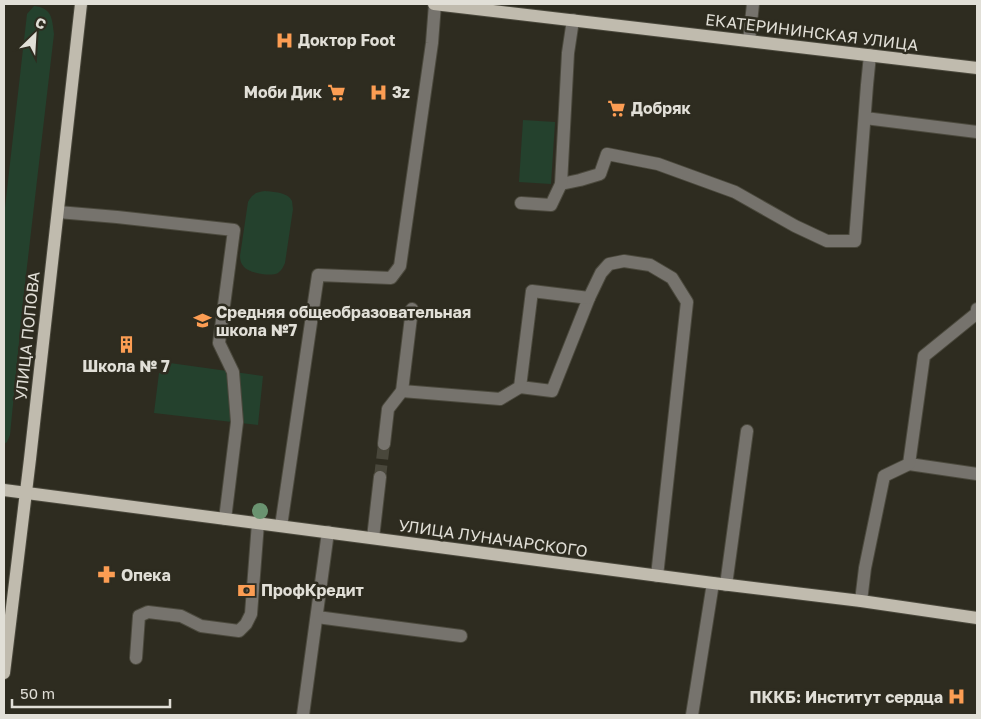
<svg xmlns="http://www.w3.org/2000/svg" width="981" height="719" viewBox="0 0 981 719" font-family="'Golos Text',sans-serif">
<style>
.green{fill:#24412d}
.lines{fill:none;stroke-linecap:round;stroke-linejoin:round}
.minor-tunnel{stroke:#49473b;stroke-width:12;stroke-dasharray:12 6;stroke-linecap:butt}
.minor-casing{stroke:#4b493d;stroke-width:14}
.major-casing{stroke:#4b493d;stroke-width:14}
.minor{stroke:#76736d;stroke-width:12}
.major{stroke:#c0bbae;stroke-width:12}
.tree{fill:#6a9370}
.labels{text-anchor:middle;stroke-width:5;stroke-linejoin:round;paint-order:stroke}
.street-label{font-size:16px;fill:#e1dfd7;stroke:#2e2c20}
.poi-label{font-size:16px;font-weight:bold;fill:#e1dfd7;stroke:#2e2c20;text-anchor:start}
</style>
<rect width="100%" height="100%" fill="#2e2c20"/>
<g class="green">
<path d="M34 6C52 8 52 18 54 34L23 301 10 435 7 442 4 444V216L27 14Z"/>
<path d="M523 120 555 122 551 184 519 182Z"/>
<path d="M265 191C273 192 288 192 292 201 292 201 293 209 293 209L285 263C283 267 282 270 278 273 271 277 249 273 244 267 241 264 240 260 240 256L248 202C252 194 256 192 265 191Z"/>
<path d="M170 363 263 376 258 425 154 413 159 373 168 374Z"/>
</g>
<g class="lines">
<path class="minor-tunnel" d="M380 477 384 444"/>
<defs>
<g id="minor">
<path d="M749 41 753 4"/>
<path d="M865 118 977 132"/>
<path d="M561 184 580 180 600 174 607 154 658 164 735 192 795 226 827 241H855L867 85 870 55"/>
<path d="M521 203 551 205 561 184 568 53 573 20"/>
<path d="M58 212 117 217 234 230 219 343 233 372 237 422 225 519"/>
<path d="M520 387 552 391 589 298 601 273 609 264 624 261 650 265 672 278 687 302 657 576"/>
<path d="M402 391 500 399 520 387 532 291 589 298"/>
<path d="M384 444 388 409 402 391 412 309"/>
<path d="M909 464 977 474"/>
<path d="M281 526 318 275 391 278 400 266 432 43 435 4"/>
<path d="M373 538 380 477"/>
<path d="M726 585 747 431"/>
<path d="M861 601 865 568 884 476 909 464 924 356 977 313V309"/>
<path d="M317 617 461 636"/>
<path d="M136 658 139 616 148 612 181 616 201 626 239 631 246 624 251 614 258 523"/>
<path d="M303 715 328 532"/>
<path d="M692 715 713 583"/>
</g>
<g id="major">
<path d="M434 4 977 68"/>
<path d="M4 490 713 583 861 601 977 618"/>
<path d="M4 673 30 459 81 4"/>
</g>
</defs>
<use href="#minor" class="minor-casing"/>
<use href="#major" class="major-casing"/>
<use href="#minor" class="minor"/>
<use href="#major" class="major"/>
</g>
<circle class="tree" cx="260" cy="511" r="8"/>
<defs>
<symbol id="hospital-bare" viewBox="-9 -9 18 18"><path d="M-5-5h3v3.5h4V-5h3V5h-3V1.5h-4V5h-3Z" fill="#fc9d53" stroke="#2e2c20" stroke-width="2.5" paint-order="stroke"/></symbol>
<symbol id="supermarket-bare" viewBox="-9 -9 18 18"><path d="M-6-5.5h2.5l.6 2H6L4.5 2H-2.5L-4.4-4H-6ZM-1.5 3.2a1.3 1.3 0 1 0 .1 0ZM3 3.2a1.3 1.3 0 1 0 .1 0Z" fill="#fc9d53" stroke="#2e2c20" stroke-width="2.5" paint-order="stroke"/></symbol>
<symbol id="school-bare" viewBox="-9 -9 18 18"><path d="M0-5L7-2L0 1L-7-2ZM-4 1L0 2.5L4 1V4Q0 6-4 4Z" fill="#fc9d53" stroke="#2e2c20" stroke-width="2.5" paint-order="stroke"/></symbol>
<symbol id="building-bare" viewBox="-9 -9 18 18"><path d="M-4-6H4V6H1V3H-1V6H-4ZM-2.5-4.3h1.7v1.8h-1.7ZM.8-4.3h1.7v1.8H.8ZM-2.5-1h1.7V.8h-1.7ZM.8-1h1.7V.8H.8Z" fill="#fc9d53" stroke="#2e2c20" stroke-width="2.5" paint-order="stroke"/></symbol>
<symbol id="pharmacy-bare" viewBox="-9 -9 18 18"><path d="M-2-6h4v4h4v4h-4v4h-4v-4h-4v-4h4Z" fill="#fc9d53" stroke="#2e2c20" stroke-width="2.5" paint-order="stroke"/></symbol>
<symbol id="bank-bare" viewBox="-9 -9 18 18"><path d="M-6-4H6V4H-6ZM0-2.3a2.3 2.3 0 1 0 0 4.6a2.3 2.3 0 1 0 0-4.6Z" fill="#fc9d53" stroke="#2e2c20" stroke-width="2.5" paint-order="stroke"/></symbol>
</defs>
<g fill-rule="evenodd">
<use href="#hospital-bare" x="272" y="28" width="25" height="25"/>
<use href="#supermarket-bare" x="324" y="80" width="25" height="25"/>
<use href="#hospital-bare" x="366" y="80" width="25" height="25"/>
<use href="#supermarket-bare" x="604" y="96" width="25" height="25"/>
<use href="#school-bare" x="190" y="308" width="25" height="25"/>
<use href="#building-bare" x="114" y="332" width="25" height="25"/>
<use href="#pharmacy-bare" x="94" y="562" width="25" height="25"/>
<use href="#bank-bare" x="234" y="578" width="25" height="25"/>
<use href="#hospital-bare" x="944" y="684" width="25" height="25"/>
</g>
<g class="labels">
<g class="street-label">
<text transform="translate(812 32) rotate(7)" y="6">ЕКАТЕРИНИНСКАЯ УЛИЦА</text>
<text transform="translate(27 336) rotate(-84)" y="6">УЛИЦА ПОПОВА</text>
<text transform="translate(493 538) rotate(8)" y="6">УЛИЦА ЛУНАЧАРСКОГО</text>
</g>
<g class="poi-label">
<text x="298" y="46">Доктор Foot</text>
<text x="322" y="98" text-anchor="end">Моби Дик</text>
<text x="392" y="98">3z</text>
<text x="631" y="114">Добряк</text>
<text x="216" y="318">Средняя общеобразовательная<tspan x="216" dy="18">школа №7</tspan></text>
<text x="126" y="372" text-anchor="middle">Школа № 7</text>
<text x="121" y="581">Опека</text>
<text x="261" y="596">ПрофКредит</text>
<text x="943" y="703" text-anchor="end">ПККБ: Институт сердца</text>
</g>
</g>
<rect width="981" height="719" fill="none" stroke="#e1dfd7" stroke-width="10"/>
<g transform="translate(35 35) rotate(25)" stroke="#2e2c20" stroke-width="4" paint-order="stroke">
<path d="M0-4L9 19L0 12L-9 19Z" fill="#e1dfd7"/>
<text y="-8" font-size="14" font-weight="bold" text-anchor="middle" fill="#e1dfd7">С</text>
</g>
<path d="M12 699v8h158v-8" fill="none" stroke="#e1dfd7" stroke-width="2.5"/>
<text x="20" y="699" font-size="15" fill="#e1dfd7" stroke="#2e2c20" stroke-width="4" paint-order="stroke">50 m</text>
</svg>
